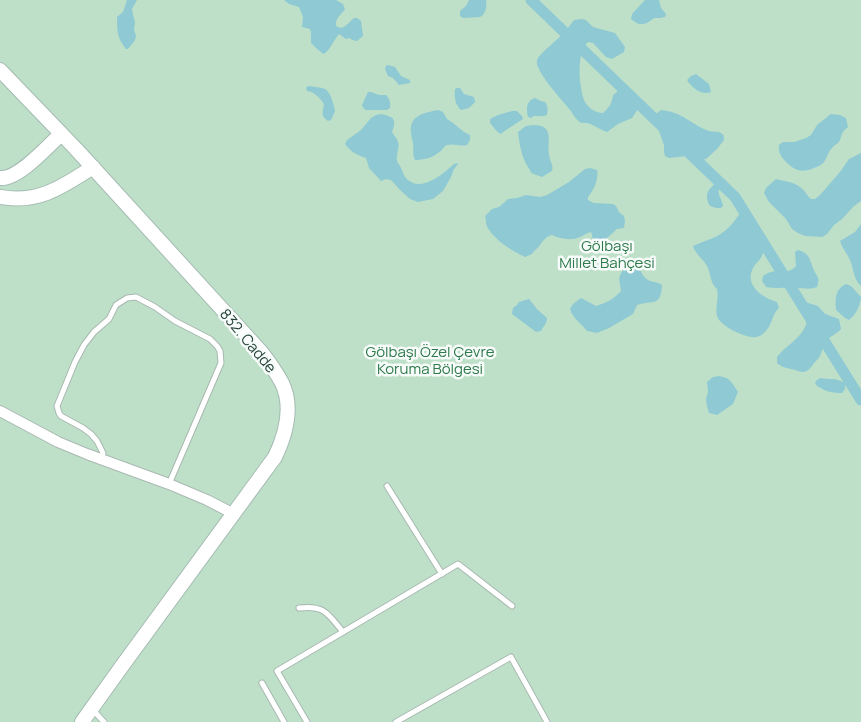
<svg xmlns="http://www.w3.org/2000/svg" width="861" height="722" viewBox="0 0 861 722" font-family="Manrope,sans-serif">
<style>
.green{fill:#bfe0c8}
.water{fill:#8ec9d4}
.lines{fill:none;stroke-linecap:round;stroke-linejoin:round}
.canal{stroke:#8ec9d4;stroke-width:11}
.lane-casing{stroke:#a8b8b2;stroke-width:7}
.street-casing{stroke:#a8b8b2;stroke-width:12}
.secondary-casing{stroke:#a4bbb3;stroke-width:16}
.lane{stroke:#fff;stroke-width:5}
.street{stroke:#fff;stroke-width:10}
.secondary{stroke:#fff;stroke-width:14}
.labels{text-anchor:middle;stroke-width:5;stroke-linejoin:round;paint-order:stroke}
.park-label{font-size:15px;fill:#2d7a4b;stroke:#f7fbf9}
.street-label{font-size:15px;fill:#24423a;stroke:#f7fbf9}
</style>
<rect width="100%" height="100%" fill="#e6efeb"/>
<rect class="green" x="0" y="0" width="861" height="722"/>
<g class="water">
<path d="M127 0H137L132 9 133 15 135 22 134 30 136 36 135 40 128 49H126C117 38 117 31 117 17L123 12Z"/>
<path d="M284 0H336L343 4 345 9C341 15 335 18 336 26L341 28C347 26 349 22 354 18H357L361 21 363 36 357 41 352 40 350 38 346 39 339 34C333 41 331 49 324 54 318 51 316 47 311 43V33L310 29 302 27 303 17 299 7 289 4Z"/>
<path d="M469 0H486C487 6 486 14 480 17L463 18 460 16V11L466 6Z"/>
<path d="M645 0H659L661 8 666 14 665 17 660 18H654C646 25 640 27 631 19L632 14Z"/>
<path d="M582 19 586 20 593 27 615 33 625 47 624 52 612 59 606 57 593 43 588 42C576 52 579 86 584 100 587 107 595 113 603 113 609 108 612 103 613 95L618 91 633 94 638 97 639 102 638 109 632 118 618 124 607 132C598 129 590 121 581 123 576 119 574 116 571 111 564 102 534 71 537 60 538 55 557 40 562 35 566 31 570 25 574 20Z"/>
<path d="M388 65 395 67 401 76 410 80V83L399 85 393 78 388 76 385 69 386 66Z"/>
<path d="M696 74 709 84 711 92C702 96 692 88 687 80L691 76Z"/>
<path d="M308 86C314 87 320 87 325 89 330 91 334 105 335 111L331 120 328 121C320 116 323 111 324 104 320 98 315 92 307 91L306 88Z"/>
<path d="M457 88H460L464 94 474 97 475 102 469 108 461 110C455 105 454 96 455 89Z"/>
<path d="M368 92H371L379 95H386C389 98 391 102 390 108L387 110H366L364 109 362 105Z"/>
<path d="M535 98 541 101 545 102C548 106 548 110 547 115 541 118 535 114 531 118L528 117C526 108 526 101 535 98Z"/>
<path d="M438 110 443 112 447 119 453 123 464 132 470 135V140L467 145C461 147 454 143 447 145 443 147 442 151 438 153 432 158 423 160 415 160 412 154 414 151 413 144 413 141 411 137 411 133 409 115 424 113 438 110Z"/>
<path d="M661 110C683 112 690 124 709 131 713 132 718 131 721 133 724 135 724 137 724 140L717 149 706 159 701 160 687 156 669 158 665 156 664 152V145L656 123 655 118 657 113Z"/>
<path d="M512 111H517L522 116 523 119 503 132 501 134C496 132 494 127 490 123V119L498 115Z"/>
<path d="M381 114C394 117 397 119 392 132 394 136 397 138 398 142 400 148 396 153 397 161 399 166 399 163 401 168 403 171 403 175 406 178 420 194 443 174 454 164L457 163 458 164 454 169 451 177 443 191 433 199 418 202 410 199 400 190 391 180 386 179 381 181 369 168 366 158C357 155 351 152 345 144L347 140 361 130 371 118 376 115Z"/>
<path d="M831 114 840 115 846 118 848 127C839 134 843 137 838 143 836 145 833 146 832 148 828 152 827 158 824 162 822 165 817 167 814 168 802 173 795 171 786 162 781 156 778 153 779 145L783 142H794L806 138 811 135 817 125Z"/>
<path d="M533 125C555 125 547 141 549 155 550 162 554 165 552 171L542 177 531 173C530 169 527 166 525 162 521 153 519 142 518 132L526 126Z"/>
<path d="M861 153V201L854 206 842 219 834 225 827 234 822 237 805 236 798 233 792 229 786 219 769 202 764 193 766 188 776 179C784 181 794 182 800 187 805 190 807 196 811 199H815L820 195 840 172 849 159Z"/>
<path d="M590 168 597 170C599 179 594 190 588 197V200L594 203 613 204 616 206 619 212 624 216 625 221 624 228 617 229 607 238V245L605 252 602 253C598 249 594 244 593 239 592 237 592 234 591 232 586 233 585 235 580 237 572 241 560 239 552 235 545 237 544 240 540 245 538 249 534 250 532 254L525 257C512 251 491 238 486 224 486 221 486 219 485 216L492 209 499 207 508 199 517 198 526 195 540 197 547 195 569 182 585 169Z"/>
<path d="M717 183 720 187C716 194 722 198 723 206L721 208H716L710 206C704 197 707 188 717 183Z"/>
<path d="M740 213C749 216 747 219 751 227 755 235 763 244 763 252 762 260 756 262 753 268 744 286 763 298 777 302L779 308C771 315 773 326 763 334 760 336 756 338 752 337 742 336 720 326 717 316 715 308 719 298 717 289 710 283 711 274 707 266 703 259 696 255 693 246 699 243 706 241 713 238 725 233 733 224 740 213Z"/>
<path d="M861 224V286C853 279 854 269 850 260 847 253 842 248 840 241L855 232Z"/>
<path d="M798 250C810 254 809 258 813 268 816 277 821 276 817 287 810 290 803 288 796 288 786 287 776 289 766 287L762 281 763 276C777 265 785 278 796 266L795 252Z"/>
<path d="M631 259 636 260C639 267 642 278 650 281 655 282 657 282 662 285 661 307 653 300 637 305L633 314 609 328 597 333 587 331C581 323 573 319 570 309L573 304 581 298 596 306C606 303 614 299 621 291 620 280 616 276 626 268L627 262Z"/>
<path d="M846 284 851 286 861 297C861 304 856 315 849 320L845 318 836 310C835 299 835 289 846 284Z"/>
<path d="M529 299 537 309 547 318C547 324 544 325 541 331L536 332 512 314 513 308 517 305 519 302Z"/>
<path d="M805 302 818 306 824 313 828 315 839 319 841 329C837 334 832 335 828 339 824 344 822 351 820 356 818 360 814 362 812 366 807 373 803 373 795 370 788 368 783 368 777 363V357C786 345 809 334 807 316 806 313 804 308 803 305Z"/>
<path d="M719 376C731 378 732 383 738 392L733 404 717 415 709 413 707 406 706 399 708 392 707 382 713 377Z"/>
<path d="M820 378C831 380 834 377 845 383V389L842 393C831 393 823 391 815 384L816 381Z"/>
</g>
<g class="lines">
<g class="canal">
<path d="M531 0 667 131"/>
<path d="M685 149 735 197 861 400"/>
</g>
<defs>
<g id="lane">
<path d="M101 459 103 453 97 441 91 434 83 428 61 416 59 413 57 406 75 362 84 345 94 332 109 319 116 305 127 298 136 297 155 307 175 321 210 339 217 346 220 351 221 363 169 484"/>
<path d="M387 486 442 574"/>
<path d="M299 608C325 605 328 614 343 632"/>
<path d="M262 683 284 722"/>
<path d="M92 709 104 722"/>
<path d="M307 722 277 671 458 564 512 606"/>
<path d="M396 722 511 657 547 722"/>
</g>
<path id="street" d="M0 411 58 442 87 454 169 484 207 500 234 514"/>
<g id="secondary">
<path d="M0 70 76 149 262 353C269 362 276 372 282 383 293 406 286 434 275 457L122 666 82 722"/>
<path d="M0 178C18 180 48 146 61 134"/>
<path d="M0 197C38 204 62 187 93 167"/>
</g>
</defs>
<use href="#lane" class="lane-casing"/>
<use href="#street" class="street-casing"/>
<use href="#secondary" class="secondary-casing"/>
<use href="#lane" class="lane"/>
<use href="#street" class="street"/>
<use href="#secondary" class="secondary"/>
</g>
<g class="labels">
<g class="park-label">
<text x="607" y="251">Gölbaşı<tspan x="607" dy="17">Millet Bahçesi</tspan></text>
<text x="430" y="357">Gölbaşı Özel Çevre<tspan x="430" dy="17">Koruma Bölgesi</tspan></text>
</g>
<g class="street-label">
<text transform="translate(248 341) rotate(50)" y="5">832. Cadde</text>
</g>
</g>
</svg>
